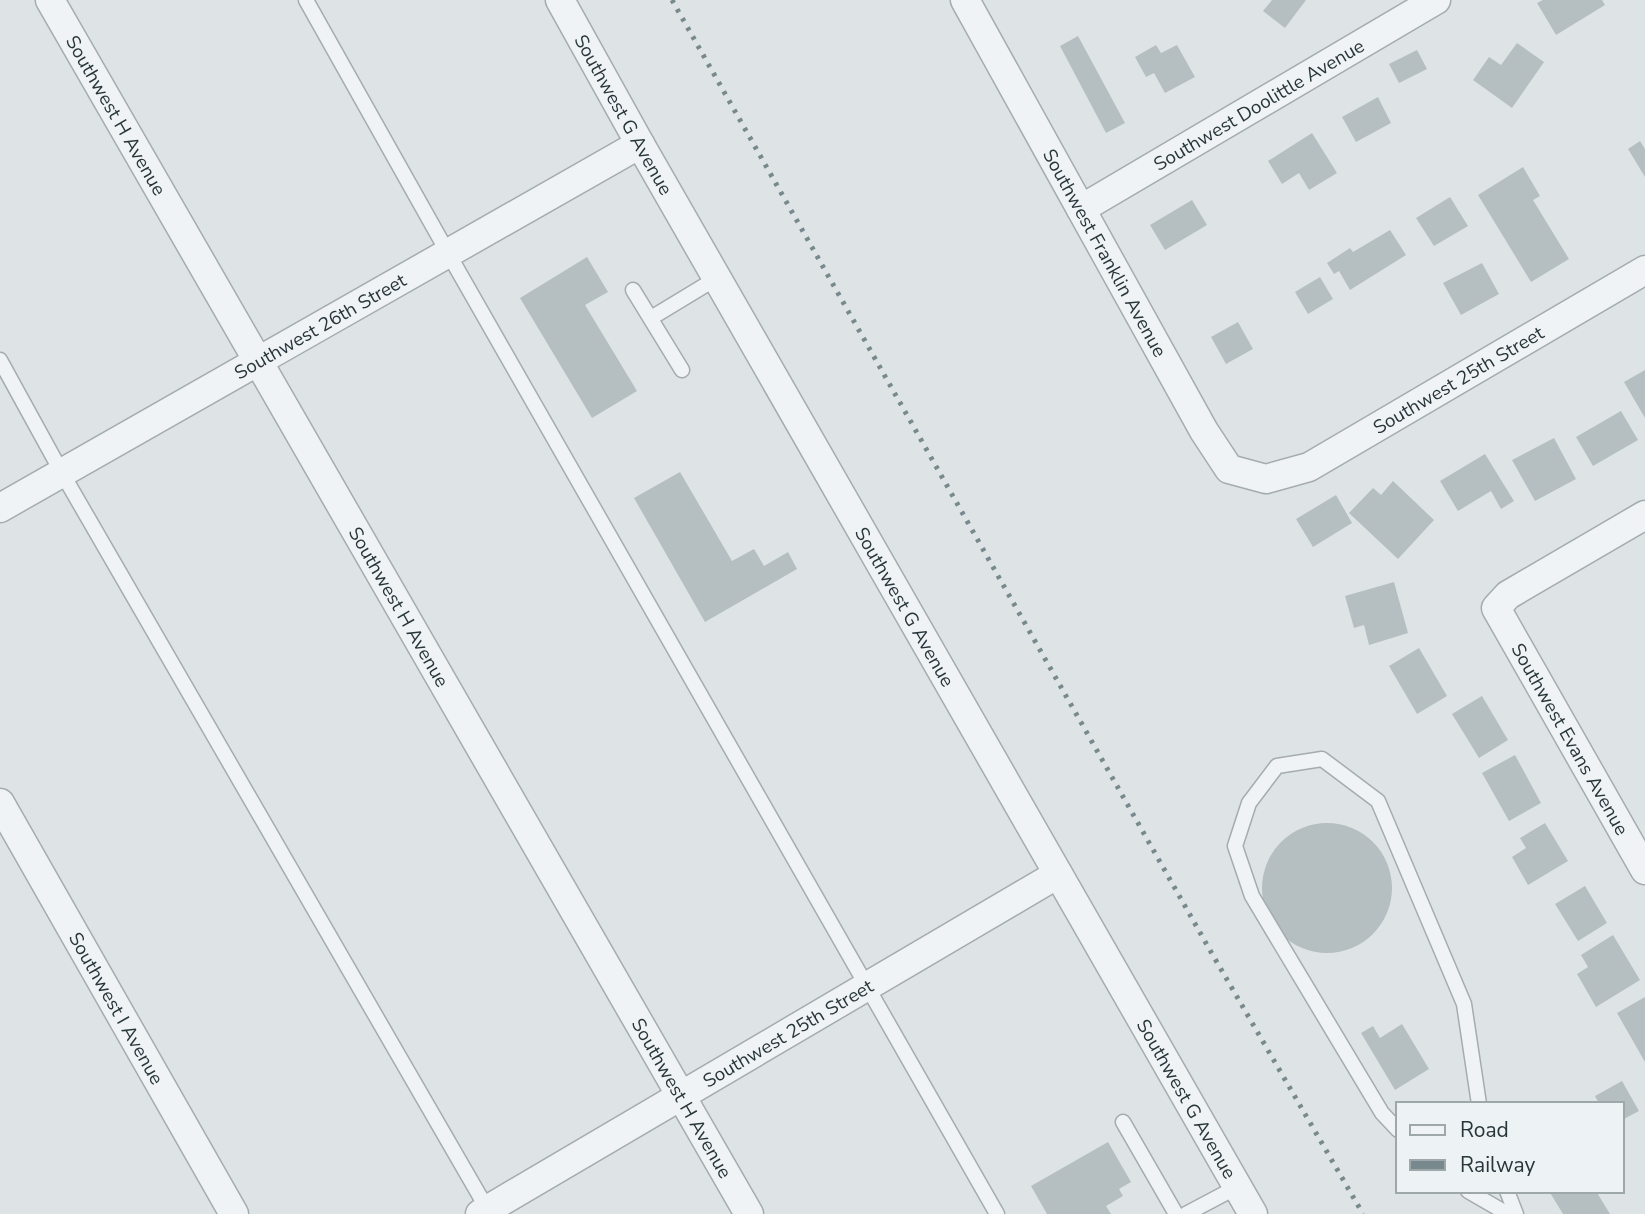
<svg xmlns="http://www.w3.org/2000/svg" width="1645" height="1214" viewBox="0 0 1645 1214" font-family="'Nunito Sans',sans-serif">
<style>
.building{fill:#b5bfc2}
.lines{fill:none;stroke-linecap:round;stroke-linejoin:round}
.service-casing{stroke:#a4acaf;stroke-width:17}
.minor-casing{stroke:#a4acaf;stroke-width:31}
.service{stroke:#f0f3f5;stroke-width:14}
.minor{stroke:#f0f3f5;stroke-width:28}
.rail{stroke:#78898e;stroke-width:5;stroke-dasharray:3.5 7;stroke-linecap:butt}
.labels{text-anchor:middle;stroke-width:5;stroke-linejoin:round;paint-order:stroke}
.street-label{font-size:19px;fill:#28363b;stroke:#edf2f4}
</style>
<rect width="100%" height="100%" fill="#dee4e6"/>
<g class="building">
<path d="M1272 0H1306L1285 28 1263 11Z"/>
<path d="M1543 0H1602L1605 5 1556 35 1537 3Z"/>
<path d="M1078 36 1125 123 1106 133 1060 46Z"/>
<path d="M1517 43 1544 62 1512 108 1473 80 1489 57 1501 65Z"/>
<path d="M1156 45 1161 53 1177 45 1195 77 1165 93 1154 73 1146 77 1135 57Z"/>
<path d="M1417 50 1427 69 1399 83 1389 64Z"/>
<path d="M1378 97 1391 123 1356 142 1342 117Z"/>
<path d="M1312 133 1337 173 1309 190 1299 173 1282 184 1268 161Z"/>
<path d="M1640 141 1645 149V177L1628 149Z"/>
<path d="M1523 167 1540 196 1533 200 1569 259 1531 282 1478 195Z"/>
<path d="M1450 197 1468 226 1434 246 1416 218Z"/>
<path d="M1192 200 1207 225 1165 250 1150 225Z"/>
<path d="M1390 230 1406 255 1350 290 1339 271 1334 274 1327 263 1350 248 1353 252Z"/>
<path d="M587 257 608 292 585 305 637 391 592 418 520 298Z"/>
<path d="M1482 263 1499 294 1461 315 1443 283Z"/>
<path d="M1320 277 1333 299 1308 314 1295 292Z"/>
<path d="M1238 322 1253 349 1226 364 1211 337Z"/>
<path d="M1645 370V418L1624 382Z"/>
<path d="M1621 411 1638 440 1593 466 1576 437Z"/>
<path d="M1554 438 1576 479 1535 501 1512 460Z"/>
<path d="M1485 454 1514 501 1501 509 1491 491 1458 511 1440 481Z"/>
<path d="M680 472 732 561 754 549 764 566 788 552 797 569 705 622 634 498Z"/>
<path d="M1393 481 1434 520 1398 559 1349 513 1373 488 1381 495Z"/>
<path d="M1336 495 1352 523 1313 547 1296 519Z"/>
<path d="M1394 582 1408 633 1369 645 1364 625 1354 628 1345 596Z"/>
<path d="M1419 648 1447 696 1417 714 1389 666Z"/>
<path d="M1482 696 1508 740 1479 758 1452 714Z"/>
<path d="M1515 755 1541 803 1509 821 1482 773Z"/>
<circle cx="1327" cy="888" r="65"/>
<path d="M1545 823 1568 861 1528 885 1512 857 1526 848 1520 838Z"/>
<path d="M1585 886 1607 923 1578 941 1555 904Z"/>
<path d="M1613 935 1640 980 1596 1007 1577 974 1588 967 1581 955Z"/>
<path d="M1645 997V1062L1617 1013Z"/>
<path d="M1402 1024 1429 1069 1395 1090 1361 1033 1373 1026 1380 1038Z"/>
<path d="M1622 1081 1639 1111 1622 1120V1104H1599L1595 1096Z"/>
<path d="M1108 1142 1131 1182 1119 1189 1123 1196 1106 1206 1111 1214H1047L1031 1186Z"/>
<path d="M1549 1191H1596L1610 1214H1563Z"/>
</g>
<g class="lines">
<defs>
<g id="service">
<path d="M306 0 448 253 997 1214"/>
<path d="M633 290 682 370"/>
<path d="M651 318 717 278"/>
<path d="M0 360 62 473 489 1212"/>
<path d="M1123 1122 1176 1214"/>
<path d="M1398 1130 1382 1113 1252 896 1235 846 1249 803 1277 766 1322 759 1378 801 1464 1004 1479 1104"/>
<path d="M1468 1191 1508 1214"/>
<path d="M1507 1191 1516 1214"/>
<path d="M1186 1214 1237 1187"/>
</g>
<g id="minor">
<path id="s1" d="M50 0 749 1214"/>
<path id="s2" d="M560 0 640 144 1253 1214"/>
<path id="s3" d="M965 0 1204 431 1229 469 1266 479 1309 467 1645 270"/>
<path id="s4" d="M1081 209 1436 0"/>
<path id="s5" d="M0 508 640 144"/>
<path id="s6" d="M1645 515 1508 595 1496 608 1645 870"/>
<path id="s7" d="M0 803 234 1214"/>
<path id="s8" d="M480 1214 1058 874"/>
</g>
</defs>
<use href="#service" class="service-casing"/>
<use href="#minor" class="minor-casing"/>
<use href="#service" class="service"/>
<use href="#minor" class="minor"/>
<path class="rail" d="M672 0 1211 952 1363 1214"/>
</g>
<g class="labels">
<g class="street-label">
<text dy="7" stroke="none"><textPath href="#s4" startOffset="206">Southwest Doolittle Avenue</textPath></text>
<text dy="7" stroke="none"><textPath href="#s2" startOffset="131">Southwest G Avenue</textPath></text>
<text dy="7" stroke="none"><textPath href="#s1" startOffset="133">Southwest H Avenue</textPath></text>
<text dy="7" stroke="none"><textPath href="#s3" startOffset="289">Southwest Franklin Avenue</textPath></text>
<text dy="7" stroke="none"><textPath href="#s5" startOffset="368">Southwest 26th Street</textPath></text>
<text dy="7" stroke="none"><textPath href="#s3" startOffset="794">Southwest 25th Street</textPath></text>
<text dy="7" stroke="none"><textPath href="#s1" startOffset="700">Southwest H Avenue</textPath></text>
<text dy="7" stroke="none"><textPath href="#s2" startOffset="698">Southwest G Avenue</textPath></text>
<text dy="7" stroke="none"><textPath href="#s6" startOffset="327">Southwest Evans Avenue</textPath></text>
<text dy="7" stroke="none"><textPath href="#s7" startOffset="236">Southwest I Avenue</textPath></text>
<text dy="7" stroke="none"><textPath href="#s8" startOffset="357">Southwest 25th Street</textPath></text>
<text dy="7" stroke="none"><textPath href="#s1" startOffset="1267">Southwest H Avenue</textPath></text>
<text dy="7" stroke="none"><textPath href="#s2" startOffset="1265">Southwest G Avenue</textPath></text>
</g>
</g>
<rect x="1396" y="1102" width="228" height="91" fill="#edf2f4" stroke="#9ea7aa" stroke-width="2"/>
<rect x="1410" y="1125" width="35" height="10" fill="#f0f3f5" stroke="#9ea7aa" stroke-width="2"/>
<text x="1460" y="1137" font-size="21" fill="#28363b">Road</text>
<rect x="1410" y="1160" width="35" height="10" fill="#78898e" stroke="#9ea7aa" stroke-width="2"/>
<text x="1460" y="1172" font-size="21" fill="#28363b">Railway</text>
</svg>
